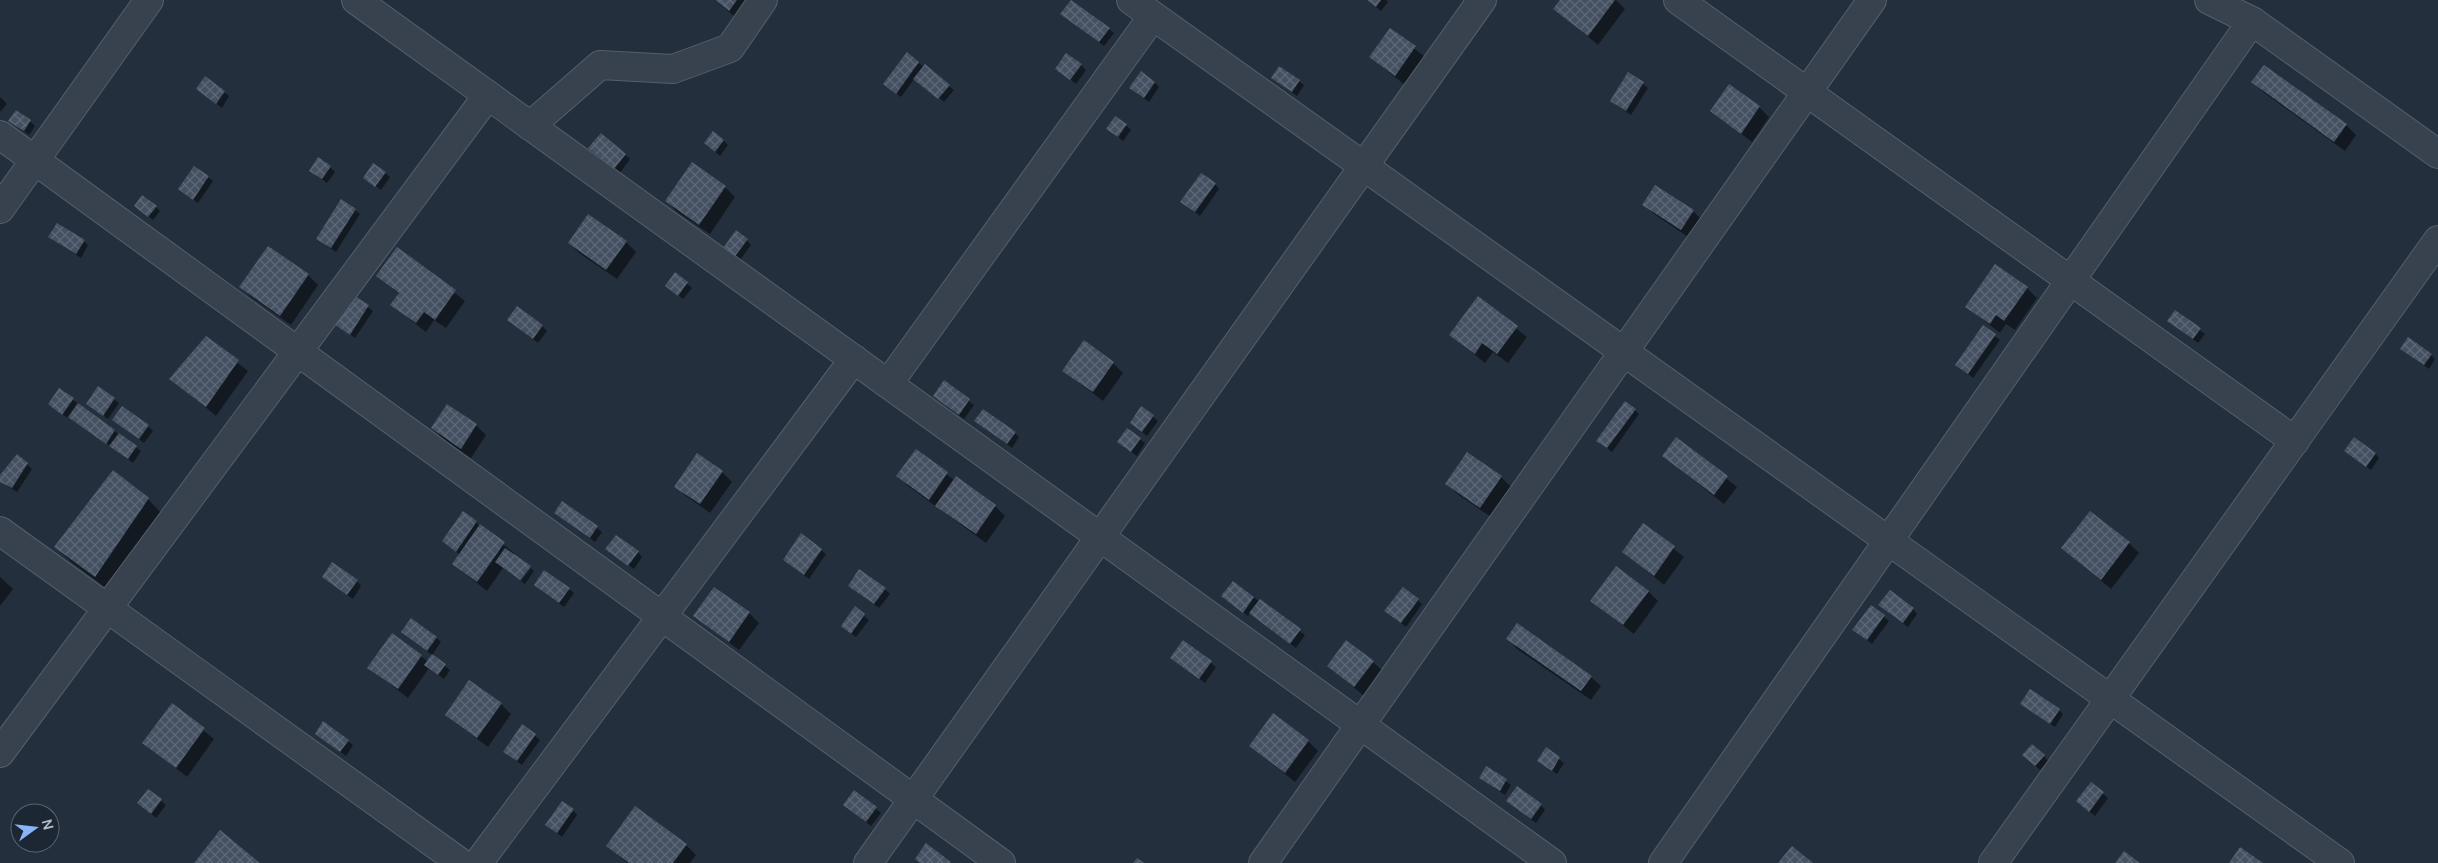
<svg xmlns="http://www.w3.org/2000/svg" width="2438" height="863" viewBox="0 0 2438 863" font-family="Manrope,sans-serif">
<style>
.shadow{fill:#0007}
.building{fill:url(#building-cross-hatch)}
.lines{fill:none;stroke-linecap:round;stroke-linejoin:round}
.minor-casing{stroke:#565f6c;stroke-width:30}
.minor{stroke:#38414e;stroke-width:28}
</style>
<defs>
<pattern id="building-cross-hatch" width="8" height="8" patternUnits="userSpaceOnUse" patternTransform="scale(1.25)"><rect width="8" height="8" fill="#455162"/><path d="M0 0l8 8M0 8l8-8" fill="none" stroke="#5d6877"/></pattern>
</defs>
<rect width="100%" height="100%" fill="#242f3e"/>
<g class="shadow">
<path d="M714 0H754L739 20Z"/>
<path d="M1367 0H1386L1388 2 1381 11Z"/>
<path d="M1561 0H1616L1625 9 1598 45 1555 9Z"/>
<path d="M1062 14 1109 29 1114 33 1104 46Z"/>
<path d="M1390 30 1425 57 1405 85 1370 57Z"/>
<path d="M919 63 954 90 944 102 915 78 901 97 889 88Z"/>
<path d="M1081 65 1086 70 1076 84 1057 69Z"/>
<path d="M1279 67 1304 85 1297 96 1272 78Z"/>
<path d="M1628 73 1648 88 1631 115 1611 101Z"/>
<path d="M205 77 229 96 222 108 197 89Z"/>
<path d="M2253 82 2346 125 2356 135 2345 151 2263 92Z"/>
<path d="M1155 83 1159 87 1149 102 1135 92Z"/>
<path d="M1729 86 1759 107 1769 117 1752 142 1712 111Z"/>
<path d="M0 97 7 104 0 112Z"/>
<path d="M10 121H30L35 126 29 135Z"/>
<path d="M1126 125 1131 130 1123 141 1108 129Z"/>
<path d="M601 135 630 159 620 173 595 153Z"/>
<path d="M723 140 728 145 720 156 705 143Z"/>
<path d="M330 167 335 172 327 183 310 170Z"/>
<path d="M385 173 390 177 381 190 368 180Z"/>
<path d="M208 177 213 181 198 203 185 194Z"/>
<path d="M1215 184 1219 189 1200 216 1182 202Z"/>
<path d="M725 187 735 197 710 234 676 211 667 201Z"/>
<path d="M1656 187 1693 211 1703 221 1691 239 1654 214 1644 205Z"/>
<path d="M156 207 160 211 153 220 141 211Z"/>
<path d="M355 210 360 214 336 252 317 239Z"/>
<path d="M49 237 84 241 88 245 81 258Z"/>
<path d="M747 240 751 245 738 263 728 255Z"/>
<path d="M626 242 636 252 617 279 579 253 569 243Z"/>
<path d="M398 248 465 301 446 328 434 320 426 332 392 305 399 294 378 276Z"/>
<path d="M676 274 692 288 683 299 672 291Z"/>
<path d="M308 275 318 285 291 325 251 297 241 287Z"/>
<path d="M2027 288 2037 298 2015 330 2006 324 2000 333 1967 307Z"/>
<path d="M353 296 373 311 355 338 335 324Z"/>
<path d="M1478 298 1527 337 1508 363 1493 352 1485 363 1451 335Z"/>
<path d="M2175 311 2205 334 2198 343 2169 321Z"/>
<path d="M508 320 542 326 547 331 538 343Z"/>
<path d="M1983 327 2000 340 1973 378 1962 369Z"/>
<path d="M206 338 248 371 216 416 171 378Z"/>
<path d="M2402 349 2431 355 2435 359 2429 369Z"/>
<path d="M1113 363 1123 373 1103 401 1064 371Z"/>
<path d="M944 382 974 405 964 419 934 396Z"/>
<path d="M99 388 119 403 108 419 92 408Z"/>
<path d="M60 390 141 451 133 463 69 416 68 418 54 409Z"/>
<path d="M448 405 476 425 486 435 471 458 442 438 433 428Z"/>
<path d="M1142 408 1158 421 1147 436 1136 427Z"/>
<path d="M1635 410 1639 414 1612 452 1598 441Z"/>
<path d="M114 420 148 426 153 431 144 443Z"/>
<path d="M980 425 1015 433 1019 437 1012 448Z"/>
<path d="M1127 429 1145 443 1137 456 1123 446Z"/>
<path d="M1676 439 1737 487 1724 504 1663 456Z"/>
<path d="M916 451 954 480 995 506 1005 516 986 543 908 486 898 476Z"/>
<path d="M2345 451 2375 453 2379 458 2371 470Z"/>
<path d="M27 464 32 469 17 492 0 481V477Z"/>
<path d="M722 472 732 482 710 513 686 496 676 487Z"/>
<path d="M1501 477 1511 487 1491 517 1456 493 1447 484Z"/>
<path d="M148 499 162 514 110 591 70 561 55 547Z"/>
<path d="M563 502 602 532 595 542 556 513Z"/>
<path d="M464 513 514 553 519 579 503 568 487 591 453 564 460 555 444 541Z"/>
<path d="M1644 525 1684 557 1664 585 1624 552Z"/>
<path d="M801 535 826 554 809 579 784 560Z"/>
<path d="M2129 543 2139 553 2111 589 2062 548Z"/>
<path d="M638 552 642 557 634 569 612 554Z"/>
<path d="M531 568 534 571 525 584 521 581Z"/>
<path d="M0 577 13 589 0 606Z"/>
<path d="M328 581H357L361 586 353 599Z"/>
<path d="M1233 582 1305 635 1296 648 1250 613 1248 616 1228 601Z"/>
<path d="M540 589H569L574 593 564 607Z"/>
<path d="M885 589 890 594 879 608 854 590Z"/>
<path d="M1648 591 1658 601 1634 634 1592 601Z"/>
<path d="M1418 600 1422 604 1406 627 1386 611Z"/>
<path d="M1871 607 1889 621 1872 644 1859 634Z"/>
<path d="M855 608 869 620 856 637 847 631Z"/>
<path d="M1884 609H1913L1917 614 1908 627Z"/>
<path d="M749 613 759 623 739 650 695 616Z"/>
<path d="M402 632 436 637 441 642 432 655Z"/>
<path d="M1508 639 1591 677 1601 686 1591 700 1517 649Z"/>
<path d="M1184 641 1216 667 1205 683 1177 662Z"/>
<path d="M421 656 428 662 432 656 450 670 444 679 429 668 408 698 369 668Z"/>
<path d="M1373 662 1383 671 1364 696 1328 666Z"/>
<path d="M501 704 511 714 488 747 446 715Z"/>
<path d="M2021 704 2059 710 2063 714 2055 727Z"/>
<path d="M172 705 214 739 187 777 144 742Z"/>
<path d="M523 726 540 740 522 765 510 756Z"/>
<path d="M321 738 348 741 353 745 346 756Z"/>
<path d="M1308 741 1318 751 1295 782 1250 746Z"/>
<path d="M1546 749 1564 763 1557 774 1544 765Z"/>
<path d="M2044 756 2048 761 2040 770 2028 760Z"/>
<path d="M1487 768 1511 785 1505 795 1480 778Z"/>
<path d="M2092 784 2108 798 2095 816 2082 806Z"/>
<path d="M148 790 166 805 156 818 143 807Z"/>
<path d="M854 792 881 813 871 826 849 809Z"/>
<path d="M1512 805H1541L1545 810 1536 823Z"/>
<path d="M573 810 577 815 562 837 552 829Z"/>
<path d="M607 845H686L696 855 690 863H627Z"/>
</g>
<g class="building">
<path d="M715 0H737L729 11Z"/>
<path d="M1071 0 1110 28 1099 42 1060 14Z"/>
<path d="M1367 0H1381L1376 7Z"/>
<path d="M1560 0H1615L1588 36 1553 9Z"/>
<path d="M1390 28 1416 46 1395 76 1369 57Z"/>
<path d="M907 52 919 62 896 94 883 84Z"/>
<path d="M1066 53 1082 64 1070 80 1055 69Z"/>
<path d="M925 64 950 85 938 99 913 79Z"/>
<path d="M2264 65 2347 124 2334 142 2251 82Z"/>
<path d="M1279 66 1300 80 1292 92 1271 78Z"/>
<path d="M1141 71 1155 82 1144 98 1129 88Z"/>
<path d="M1628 72 1644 82 1626 111 1610 101Z"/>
<path d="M205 76 225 91 216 104 196 89Z"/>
<path d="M1729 84 1760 106 1741 134 1710 111Z"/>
<path d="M16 110 31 120 24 131 8 121Z"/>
<path d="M1115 116 1127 124 1118 137 1106 129Z"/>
<path d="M713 131 724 140 715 152 704 143Z"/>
<path d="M601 133 626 154 614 169 588 148Z"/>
<path d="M318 157 331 166 322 179 309 171Z"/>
<path d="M692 162 726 186 699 225 665 201Z"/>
<path d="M373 163 386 172 375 187 363 178Z"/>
<path d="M194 166 209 176 193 200 178 189Z"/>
<path d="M1201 173 1216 183 1195 212 1180 202Z"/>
<path d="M1655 185 1694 210 1681 230 1642 205Z"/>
<path d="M142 195 157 206 148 217 134 206Z"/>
<path d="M341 199 356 209 331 248 316 239Z"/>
<path d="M588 214 627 241 606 270 568 243Z"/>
<path d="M57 223 85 240 76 254 48 237Z"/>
<path d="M736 230 748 239 733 259 721 251Z"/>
<path d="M268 246 309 274 280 316 239 287Z"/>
<path d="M397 247 456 290 435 320 424 312 416 323 390 305 399 293 376 276Z"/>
<path d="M1995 264 2028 287 2004 321 1996 315 1990 324 1965 307Z"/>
<path d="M675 272 688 282 678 296 665 286Z"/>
<path d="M353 295 369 305 350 335 334 324Z"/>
<path d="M1478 296 1518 326 1497 354 1482 343 1475 354 1449 335Z"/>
<path d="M517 306 543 325 533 339 507 320Z"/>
<path d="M2175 310 2201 328 2193 339 2167 321Z"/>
<path d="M1983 325 1996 334 1968 374 1955 365Z"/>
<path d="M206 336 239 360 206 407 169 379Z"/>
<path d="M2408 337 2432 354 2424 365 2400 349Z"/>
<path d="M1084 340 1114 362 1093 392 1062 371Z"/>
<path d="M944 380 970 399 959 415 933 396Z"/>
<path d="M98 386 115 398 103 416 86 404Z"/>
<path d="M59 388 74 398 62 415 48 404Z"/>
<path d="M1625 401 1636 409 1607 448 1596 441Z"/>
<path d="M78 403 115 430 106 444 68 417Z"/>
<path d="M447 404 477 424 461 449 431 428Z"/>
<path d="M122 406 149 425 139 439 112 420Z"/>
<path d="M1141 406 1154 415 1142 432 1130 423Z"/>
<path d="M983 409 1016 432 1007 444 974 421Z"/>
<path d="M1127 428 1141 438 1131 452 1117 442Z"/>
<path d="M119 433 137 446 128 459 109 446Z"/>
<path d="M1676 437 1728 476 1714 495 1662 456Z"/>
<path d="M2354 437 2376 453 2366 467 2344 451Z"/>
<path d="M916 449 948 472 929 500 896 476Z"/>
<path d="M1467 452 1502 476 1480 508 1445 484Z"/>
<path d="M697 453 723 471 700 504 674 487Z"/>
<path d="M17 454 28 463 12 488 0 482V475Z"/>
<path d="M113 470 149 498 95 577 54 547Z"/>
<path d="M956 476 996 505 976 534 935 506Z"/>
<path d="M562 501 598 526 590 538 554 513Z"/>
<path d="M463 511 477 521 456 552 442 541Z"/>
<path d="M2090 511 2130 542 2101 580 2061 548Z"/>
<path d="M1643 523 1675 546 1654 576 1622 552Z"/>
<path d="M480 524 505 542 477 582 452 564Z"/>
<path d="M801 533 822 549 804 575 783 560Z"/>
<path d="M616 535 639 551 628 566 605 549Z"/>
<path d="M505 548 531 566 520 580 495 562Z"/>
<path d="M332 562 358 580 347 595 322 577Z"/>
<path d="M1616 566 1649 591 1623 625 1590 601Z"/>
<path d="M859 569 886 588 874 604 848 586Z"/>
<path d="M544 570 570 588 559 603 534 585Z"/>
<path d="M1233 581 1254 597 1243 613 1221 596Z"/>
<path d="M714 587 750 612 729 642 693 616Z"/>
<path d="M1403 587 1419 599 1401 623 1384 611Z"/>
<path d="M1890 590 1914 608 1903 623 1878 605Z"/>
<path d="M1260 599 1301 629 1290 644 1249 613Z"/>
<path d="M1871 605 1885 615 1867 640 1852 630Z"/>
<path d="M855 606 865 614 851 634 841 626Z"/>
<path d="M411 618 437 637 427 651 401 632Z"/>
<path d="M1517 623 1592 676 1581 691 1506 639Z"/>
<path d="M392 633 422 655 398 689 367 668Z"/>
<path d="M1183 640 1212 661 1199 679 1170 658Z"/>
<path d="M1346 640 1374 661 1354 687 1327 666Z"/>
<path d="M432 654 446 664 438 675 424 665Z"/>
<path d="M469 680 502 703 477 738 445 715Z"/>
<path d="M2030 689 2060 709 2050 724 2020 704Z"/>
<path d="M172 703 205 728 176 768 142 743Z"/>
<path d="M1273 713 1309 740 1285 773 1249 746Z"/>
<path d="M323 721 349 740 340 752 315 734Z"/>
<path d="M522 724 536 734 517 761 503 752Z"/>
<path d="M2032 744 2045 755 2035 766 2022 755Z"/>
<path d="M1546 747 1560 757 1552 771 1537 761Z"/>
<path d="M1486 766 1507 779 1500 791 1479 778Z"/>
<path d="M2091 782 2104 792 2089 812 2076 801Z"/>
<path d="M1517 786 1542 804 1531 819 1506 801Z"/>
<path d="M148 789 162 799 151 814 137 803Z"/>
<path d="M854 790 877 807 866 822 843 805Z"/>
<path d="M562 801 574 809 557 833 545 825Z"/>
<path d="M635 806 687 844 673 863H629L606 846Z"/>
<path d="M220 830 260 863H194Z"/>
<path d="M926 843 951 862 950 863H920L915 859Z"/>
<path d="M1792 846 1813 863H1778Z"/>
<path d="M2240 847 2263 863H2229Z"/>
<path d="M2124 851 2140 863H2115Z"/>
<path d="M1137 858 1144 863H1133Z"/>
</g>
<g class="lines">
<defs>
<g id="minor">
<path d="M356 0 1552 863"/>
<path d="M1131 0 2340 863"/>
<path d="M1678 0 2295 441"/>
<path d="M2209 0 2252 21 2438 154"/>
<path d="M530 126 600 65 673 69 730 48 763 0"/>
<path d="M0 135 1001 863"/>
<path d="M0 209 149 0"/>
<path d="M888 384 1153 16"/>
<path d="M0 531 461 863"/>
<path d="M0 753 488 95"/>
<path d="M478 863 854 359"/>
<path d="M868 863 1482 0"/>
<path d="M1263 863 1872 0"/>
<path d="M1663 863 2252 21"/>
<path d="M1993 863 2438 240"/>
</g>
</defs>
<use href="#minor" class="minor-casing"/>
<use href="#minor" class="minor"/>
</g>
<g transform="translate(35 828) rotate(75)"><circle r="24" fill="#1d2633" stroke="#59626f"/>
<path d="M0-4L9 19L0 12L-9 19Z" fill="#8ab4f8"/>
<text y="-8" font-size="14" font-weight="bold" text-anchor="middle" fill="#b4bcc9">N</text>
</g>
</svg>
